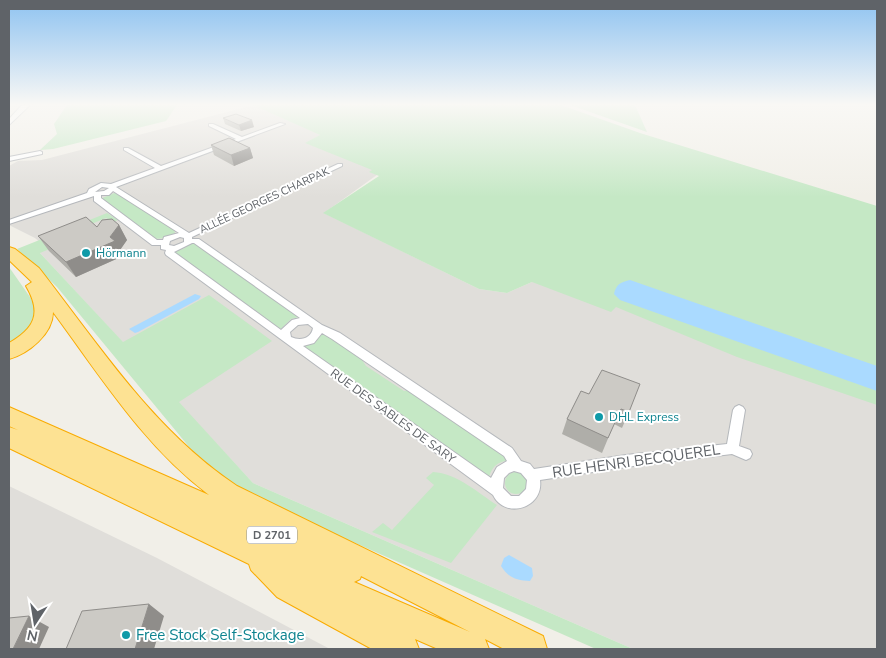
<svg xmlns="http://www.w3.org/2000/svg" width="886" height="658" viewBox="0 0 886 658" font-family="'Nunito Sans',sans-serif">
<style>
.industrial{fill:#e0deda}
.green{fill:#c5e8c5}
.water{fill:#aadaff}
.lines{fill:none;stroke-linecap:round;stroke-linejoin:round}
.street-casing{stroke:#b5b8bc;stroke-width:2}
.secondary-casing{stroke:#b6babf;stroke-width:2}
.highway-casing{stroke:#f9ab00;stroke-width:2}
.street{fill:#fff;fill-rule:evenodd}
.secondary{fill:#fff;fill-rule:evenodd}
.highway{fill:#fde293;fill-rule:evenodd}
.wall{fill:#afaea9}
.shaded-wall{fill:#8f8d8a}
.building{fill:#cccac5;stroke:#8f8d8a}
.culture-dot{fill:#0f9aa8;stroke:#fff;stroke-width:2}
.labels{text-anchor:middle;stroke-width:4;stroke-linejoin:round;paint-order:stroke}
.far-street-label{font-size:11px;fill:#5f6368;stroke:#fff}
.shield{fill:#fff;stroke:#8f9295;stroke-width:1}
.shield-label{font-size:11px;font-weight:bold;fill:#5f6368}
.culture-label{font-size:12px;fill:#0d838f;stroke:#fff;text-anchor:start}
.street-label{font-size:12px;fill:#5f6368;stroke:#fff}
.near-street-label{font-size:15px;fill:#5f6368;stroke:#fff}
.near-culture-label{font-size:15px;fill:#0d838f;stroke:#fff;text-anchor:start}
</style>
<rect width="100%" height="100%" fill="#f1efe8"/>
<g class="industrial">
<path d="M254 105 321 135 306 143 381 172 324 213 479 289 507 293 557 271 877 355V649H633L253 483 40 253 43 245 35 238 9 225V166L18 161 42 160Z"/>
<path d="M9 486 157 558 330 649H9Z"/>
</g>
<g class="green">
<path d="M67 105H177L166 121 53 149 40 150 57 134 54 124Z"/>
<path d="M253 105H561L640 133 877 206V405L737 357 616 307 611 312 532 282 507 293 479 289 323 213 379 176 369 172 372 170 305 143 320 135Z"/>
<path d="M570 105H635L647 132Z"/>
<path d="M117 192 174 229 175 233 165 238 155 239 100 199Z"/>
<path d="M107 213 118 220 113 222 106 218 79 229 83 235 40 253 123 342 209 295 272 341 179 402 253 483 633 649H596L237 491 209 471 57 287 17 249Z"/>
<path d="M194 242 299 317 291 319 279 331 171 252 183 249Z"/>
<path d="M9 267 39 310 31 329 9 347Z"/>
<path d="M321 331 358 354 366 366 404 391 408 390 510 460C496 462 491 467 488 482L297 345Z"/>
<path d="M433 472C457 473 478 493 497 505L451 563 372 532 383 523 392 530 434 485 426 478Z"/>
<circle cx="516" cy="483" r="11"/>
</g>
<g class="water">
<path d="M630 280 877 366V391L620 300 614 294C616 284 621 282 630 280Z"/>
<path d="M195 294 201 296 199 299 138 332 135 333 129 329Z"/>
<path d="M509 555 532 568 533 576 530 581C516 581 508 577 501 566L504 558Z"/>
</g>
<g class="lines">
<defs>
<g id="street">
<path d="M280 123 285 124 116 187 189 233 338 164H342V166L192 237V239H199L322 325 340 333 512 448 521 461 530 464 534 469 626 455 727 444 733 410 735 407 739 405 743 407 745 410 739 446 750 450 752 454 750 458 746 460 732 454 626 467 540 480C544 508 505 520 493 495L166 255 165 253 166 250 161 249V245H152L94 201V196L9 224V220L87 193 89 189 101 183 111 184 155 168 124 150V148H128L161 166 236 139 209 126V124H213L242 137ZM102 187 109 188 104 191 95 192ZM113 191 179 233 164 237 163 240H157L101 198V195H109ZM180 237 184 238V242L174 246 169 245 170 241ZM192 243H194L300 318 292 320 281 330 174 252ZM308 324 313 328C311 339 300 341 291 337L290 332 298 325ZM322 333 332 339 504 456 507 461 497 467 491 478 303 346 314 343ZM514 471 521 473 527 480 526 489 519 496H511L503 488 504 478 509 473Z"/>
<path d="M40 151 42 152V154L9 161V157Z"/>
</g>
<path id="secondary" d="M22 105H30L9 125V119Z"/>
<path id="highway" d="M9 247 15 249 39 268C99 345 154 431 237 486L543 636 547 649H504L485 639 489 649H438L415 639 419 649H372L277 597 251 570 249 564 9 448V427L18 430 9 426V407L209 495C144 446 101 377 53 312 53 334 28 354 9 359V343C35 328 42 313 26 286L32 282 9 260ZM361 576 470 632 354 582 360 579Z"/>
</defs>
<use href="#street" class="street-casing"/>
<use href="#secondary" class="secondary-casing"/>
<use href="#highway" class="highway-casing"/>
<use href="#street" class="street"/>
<use href="#secondary" class="secondary"/>
<use href="#highway" class="highway"/>
</g>
<g class="wall">
<path d="M223 118 254 127 241 131 225 124Z"/>
<path d="M211 145 250 148 253 158 234 166 214 155Z"/>
<path d="M119 225 127 240 120 250 123 256 76 277 49 251 38 236 97 227Z"/>
<path d="M581 391 629 412 622 428 614 424 602 453 562 434 567 419Z"/>
</g>
<g class="shaded-wall">
<path d="M252 120 254 127 241 131 239 125Z"/>
<path d="M250 148 253 158 234 166 231 155Z"/>
<path d="M119 225 127 240 120 250 123 256 76 277 66 262 110 237Z"/>
<path d="M149 604 164 616 154 649H135Z"/>
<path d="M29 616 49 627 39 649H13Z"/>
</g>
<g class="building">
<path d="M236 114 252 120 239 125 223 118Z"/>
<path d="M229 138 250 148 231 155 211 145Z"/>
<path d="M86 217 97 227 102 220 112 219 119 225 110 237 115 241 66 262 38 236Z"/>
<path d="M602 370 640 384 629 412 621 409 608 438 567 419 581 391 589 394Z"/>
<path d="M149 604 135 649H66L82 611Z"/>
<path d="M29 616 13 649H9V618Z"/>
</g>
<linearGradient id="sky" x2="0" y2="1"><stop stop-color="#8fc3f1"/><stop offset="0.53" stop-color="#f9f8f5"/><stop offset="1" stop-color="#f9f8f5" stop-opacity="0"/></linearGradient>
<rect width="886" height="197" fill="url(#sky)"/>
<g class="culture-dot">
<circle cx="86" cy="253" r="5"/>
<circle cx="599" cy="417" r="5"/>
<circle cx="126" cy="635" r="5"/>
</g>
<g class="labels">
<g class="far-street-label">
<text transform="translate(264 200) rotate(-25)" y="4">ALLÉE GEORGES CHARPAK</text>
</g>
<rect class="shield" x="247" y="526.5" width="50" height="17" rx="4"/>
<g class="shield-label">
<text x="272" y="539">D 2701</text>
</g>
<g class="culture-label">
<text x="96" y="257">Hörmann</text>
<text x="609" y="421">DHL Express</text>
</g>
<g class="street-label">
<text transform="translate(393 416) rotate(36)" y="4">RUE DES SABLES DE SARY</text>
</g>
<g class="near-street-label">
<text transform="translate(636 461) rotate(-8)" y="5">RUE HENRI BECQUEREL</text>
</g>
<g class="near-culture-label">
<text x="136" y="640">Free Stock Self-Stockage</text>
</g>
</g>
<rect width="886" height="658" fill="none" stroke="#5f6368" stroke-width="20"/>
<g transform="translate(35 623) rotate(192)" stroke="#ffffff" stroke-width="4" paint-order="stroke">
<path d="M0-4L9 19L0 12L-9 19Z" fill="#5f6368"/>
<text y="-8" font-size="14" font-weight="bold" text-anchor="middle" fill="#5f6368">N</text>
</g>
</svg>
